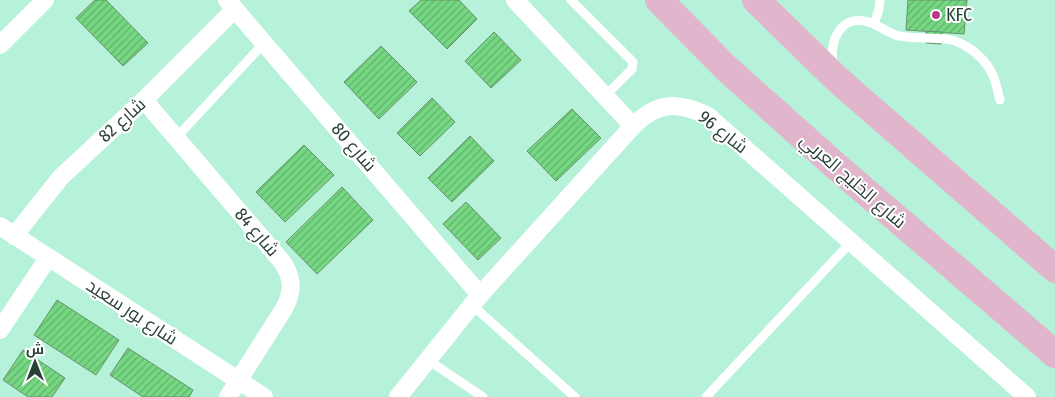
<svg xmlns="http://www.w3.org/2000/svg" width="1055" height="397" viewBox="0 0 1055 397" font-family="'Fira Sans Condensed',Cairo,sans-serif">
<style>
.building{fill:url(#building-hatch);stroke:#69916c}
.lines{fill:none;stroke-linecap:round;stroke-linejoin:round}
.service{stroke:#fff;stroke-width:9}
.minor{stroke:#fff;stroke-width:18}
.primary{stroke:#e1b6cd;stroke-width:28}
.poi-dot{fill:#b83986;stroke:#fff;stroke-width:2}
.labels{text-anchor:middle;stroke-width:4;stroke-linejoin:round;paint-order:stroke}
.poi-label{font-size:18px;fill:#284036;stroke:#fff;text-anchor:start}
.street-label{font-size:18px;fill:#284036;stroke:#fff}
</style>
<defs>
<pattern id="building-hatch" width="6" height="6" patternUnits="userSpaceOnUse" patternTransform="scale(1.25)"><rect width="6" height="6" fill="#76d883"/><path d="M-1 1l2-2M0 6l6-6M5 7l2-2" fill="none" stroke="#61b16c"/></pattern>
</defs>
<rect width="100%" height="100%" fill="#b6f2d9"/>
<g class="building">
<path d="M95 0H106L148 43 123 66 76 18Z"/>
<path d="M421 0H459L477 19 447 49 409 11Z"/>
<path d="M908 0H967L964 34 906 30Z"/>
<path d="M926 31 942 32 941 44 926 43Z"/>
<path d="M494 32 521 60 491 88 465 61Z"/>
<path d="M381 46 417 82 379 119 344 82Z"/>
<path d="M432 98 455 122 420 156 397 133Z"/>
<path d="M572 109 601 138 556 181 527 151Z"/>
<path d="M470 136 494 161 452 202 428 178Z"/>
<path d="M304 145 334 175 285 222 256 192Z"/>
<path d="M342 187 373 220 317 274 286 242Z"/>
<path d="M466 202 501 238 478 260 443 224Z"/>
<path d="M57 300 119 340 96 375 34 335Z"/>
<path d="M128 348 193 390 189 397H143L110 375Z"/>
<path d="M23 350 65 378 52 397H28L3 380Z"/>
</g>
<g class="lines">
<g class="service">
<path d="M571 0 633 62 632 69 605 96"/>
<path d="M874 24 879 9 880 0"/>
<path d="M834 66C828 46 838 16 864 21 877 23 887 33 899 36 914 39 930 37 945 39 967 41 989 61 995 81 997 87 998 94 1000 100"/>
<path d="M176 138 264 43"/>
<path d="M472 305 575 397"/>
<path d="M428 360 483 397"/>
<path d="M706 397 851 242"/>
</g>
<g class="minor">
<path d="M227 0 480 295"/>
<path d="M515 0 633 126"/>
<path d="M0 45 45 0"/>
<path d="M144 100 283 263C293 279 293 290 285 307L228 397"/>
<path d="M0 226 264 397"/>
<path d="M14 236 61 177 144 100 235 9"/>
<path d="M0 330 48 258"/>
<path d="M398 397 480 295 633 126C657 102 677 101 708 116L1027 397"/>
</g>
<g class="primary">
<path d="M659 0 726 68 838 168 1055 354"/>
<path d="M756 0 838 80 1055 269"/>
</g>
</g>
<circle class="poi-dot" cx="936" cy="15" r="5"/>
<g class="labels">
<g class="poi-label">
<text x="946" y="21">KFC</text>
</g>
<g class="street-label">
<text transform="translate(122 120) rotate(-42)" y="6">شارع 82</text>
<text transform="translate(723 132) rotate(38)" y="6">شارع 96</text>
<text transform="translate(354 147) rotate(49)" y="6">شارع 80</text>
<text transform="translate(853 181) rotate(41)" y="6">شارع الخليج العربي</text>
<text transform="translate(257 232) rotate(49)" y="6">شارع 84</text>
<text transform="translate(132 312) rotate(33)" y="6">شارع بور سعيد</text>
</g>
</g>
<g transform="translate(35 362)" stroke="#ffffff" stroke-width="4" paint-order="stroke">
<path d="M0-4L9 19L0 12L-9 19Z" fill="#284036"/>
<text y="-8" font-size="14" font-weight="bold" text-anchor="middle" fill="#284036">ش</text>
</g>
</svg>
